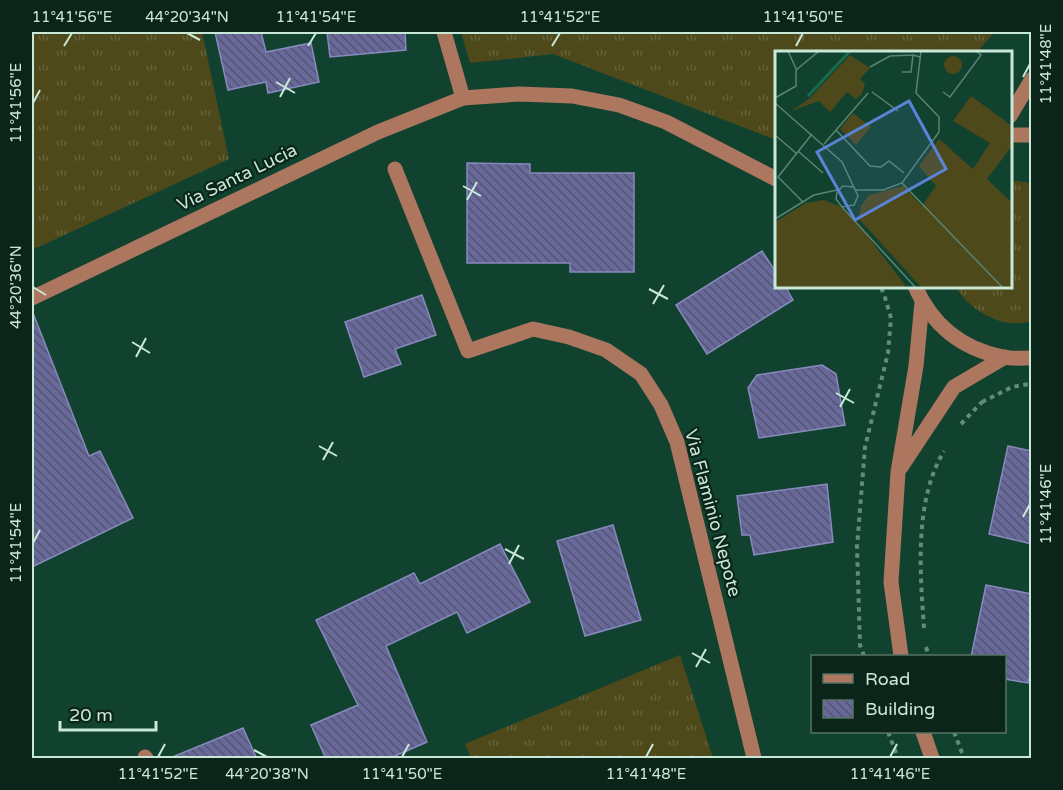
<svg xmlns="http://www.w3.org/2000/svg" width="1063" height="790" viewBox="0 0 1063 790" font-family="'Varela Round',sans-serif">
<style>
.grass{fill:url(#grass-tufts)}
.building{fill:url(#building-back-hatch);stroke:#8889bd;stroke-width:1.5}
.lines{fill:none;stroke-linecap:round;stroke-linejoin:round}
.path{stroke:#638c7a;stroke-width:4;stroke-dasharray:4.5 4.5;stroke-linecap:butt}
.minor{stroke:#ad765f;stroke-width:15}
.ticks{fill:none;stroke:#c9e8d8;stroke-width:2}
.labels{text-anchor:middle;stroke-width:4.5;stroke-linejoin:round;paint-order:stroke}
.street-label{font-size:18px;fill:#c9e8d8;stroke:#0b251a}
.inset-river{fill:none;stroke:#1a694c;stroke-width:3}
.inset-road{fill:none;stroke:#5b8473;stroke-width:1.5}
.view{fill:#5984d8;fill-opacity:0.15;stroke:#5984d8;stroke-width:3}
.inset-edge{fill:none;stroke:#c9e8d8;stroke-width:3}
.neatline{fill:none;stroke:#c9e8d8;stroke-width:2}
.ticks-label{font-size:15px;text-anchor:middle;fill:#c9e8d8}
</style>
<defs>
<pattern id="grass-tufts" width="24" height="20" patternUnits="userSpaceOnUse" patternTransform="scale(1.5)"><rect width="24" height="20" fill="#4e491a"/><path d="M3 7l-1-3M5 7V3M7 7l1-3M15 17l-1-3M17 17v-4M19 17l1-3" fill="none" stroke="#66633b"/></pattern>
<pattern id="building-back-hatch" width="6" height="6" patternUnits="userSpaceOnUse" patternTransform="scale(1.5)"><rect width="6" height="6" fill="#68689a"/><path d="M-1 5l2 2M0 0l6 6M5-1l2 2" fill="none" stroke="#52576e"/></pattern>
</defs>
<rect width="100%" height="100%" fill="#11422f"/>
<g class="grass">
<path d="M32 32H202L229 159 32 250Z"/>
<path d="M461 32H995L977 52H776V140L553 54 470 63Z"/>
<path d="M1017 181 1031 183 1032 321C1003 330 970 311 956 287L1010 286 1011 182Z"/>
<path d="M680 655 713 758H471L465 744Z"/>
</g>
<g class="building">
<path d="M215 32H261L266 52 311 43 319 82 268 93 266 82 228 90Z"/>
<path d="M327 32H405L406 50 330 57Z"/>
<path d="M467 163 530 164V173H634V272H570V263H467Z"/>
<path d="M762 251 777 274V286H785L793 300 707 354 676 305Z"/>
<path d="M422 295 436 335 395 349 401 364 364 377 345 322Z"/>
<path d="M32 313H33L89 456 100 451 133 518 32 567Z"/>
<path d="M822 365 836 374 845 425 759 438 748 388 757 375Z"/>
<path d="M1008 446 1032 451V544L989 534Z"/>
<path d="M827 484 833 542 754 555 750 535H742L737 496Z"/>
<path d="M613 525 641 620 585 636 557 541Z"/>
<path d="M500 544 530 602 467 633 457 612 386 646 427 742 388 759H326L311 725 358 705 316 620 414 573 420 584Z"/>
<path d="M986 585 1032 594V666L1028 683 1005 679V657H971Z"/>
<path d="M243 728 257 759H170V758Z"/>
</g>
<g class="lines">
<g class="path">
<path d="M982 402 1012 387 1029 384"/>
<path d="M961 424 982 402 979 400"/>
<path d="M924 628C920 572 914 501 944 451"/>
<path d="M926 647 929 656"/>
<path d="M864 656 860 645 857 547 865 447 888 353 891 318 884 294 880 286"/>
<path d="M888 732 898 758"/>
<path d="M954 732 964 758"/>
</g>
<g class="minor">
<path d="M444 32 463 98"/>
<path d="M1010 116 1032 79"/>
<path d="M1010 135H1032"/>
<path d="M395 169 468 351 533 329 569 337 606 350 641 374 661 405 677 442 754 758"/>
<path d="M915 286C932 325 962 349 1003 357 1012 359 1022 358 1032 358"/>
<path d="M32 298 378 132 463 98 519 94 572 96 619 105 666 122 776 179"/>
<path d="M901 467 954 387 1005 357"/>
<path d="M901 656 891 582 898 472 916 366 922 302"/>
<path d="M923 732 932 758"/>
<path d="M145 757 146 758"/>
</g>
</g>
<path class="ticks" d="M187 33 200 40M64 46 72 33M308 46 316 33M552 46 560 33M796 46 803 33M1023 77 1030 64M276 82 295 93M280 97 290 78M33 103 40 90M463 186 481 196M467 200 477 182M33 287 46 295M649 289 668 299M653 304 664 285M132 342 150 353M136 357 146 338M836 393 854 403M840 407 850 389M319 446 337 456M323 460 333 442M1023 517 1030 504M33 543 40 530M505 549 524 559M509 564 519 545M692 653 710 663M696 667 706 649M254 750 267 757M158 757 165 744M402 757 409 744M646 757 653 744M890 757 897 744"/>
<g class="labels">
<g class="street-label">
<text transform="translate(237 177) rotate(-26)" y="6">Via Santa Lucia</text>
<text transform="translate(713 513) rotate(75)" y="6">Via Flaminio Nepote</text>
</g>
</g>
<g transform="translate(775 51)">
<rect width="237" height="237" fill="#11422f"/>
<path d="M169 14a9 9 0 1 1 18 0a9 9 0 1 1-18 0ZM196 45 237 75V95L212 128 237 152V237H147L83 167 86 155 94 144 128 135 147 155 161 135 144 115 164 88 198 118 215 92 178 70ZM78 62 96 76 81 94 65 78ZM49 149 64 155 81 170 130 234 128 237H0V171L31 152Z" fill="#4e491a"/>
<path d="M75 4 95 17 85 28 90 33 87 43 81 48 72 41 55 61 44 50 16 60 34 48Z" fill="#4e491a"/>
<path class="inset-river" d="M33 45 75 0"/>
<path class="inset-road" d="M13 0 22 20M95 16 115 5 138 4M21 19 44 0M127 21H136L138 4 145 6M97 41 123 60M168 41 175 46 206 4 201 0M0 47 21 35V19M0 52 67 111 83 145 79 154 67 156 61 148 62 141 68 135 78 136M61 79 95 115 106 116 114 110 129 122M0 84 22 103M49 93 93 42M23 100 48 122M127 132 228 237M80 139H108L127 132 164 81V66L141 42 146 0M28 151 3 126 37 83M67 156 141 237M0 168 39 144 62 139"/>
<path class="view" d="M134 50 171 118 80 169 42 101Z"/>
<rect width="237" height="237" class="inset-edge"/>
</g>
<rect width="1063" height="790" fill="none" stroke="#0b251a" stroke-width="66"/>
<rect x="811" y="655" width="195" height="78" fill="#0b251a" stroke="#577366" stroke-width="1.5"/>
<rect x="823" y="674" width="30" height="9" fill="#ad765f" stroke="#577366" stroke-width="1.5"/>
<text x="865" y="685" font-size="18" fill="#c9e8d8">Road</text>
<rect x="823" y="700" width="30" height="18" fill="url(#building-back-hatch)" stroke="#577366" stroke-width="1.5"/>
<text x="865" y="715" font-size="18" fill="#c9e8d8">Building</text>
<path d="M60 721v9h96v-9" fill="none" stroke="#c9e8d8" stroke-width="3"/>
<text x="69" y="721" font-size="18" fill="#c9e8d8" stroke="#0b251a" stroke-width="4.5" paint-order="stroke">20 m</text>
<rect x="33" y="33" width="997" height="724" class="neatline"/>
<g class="ticks-label">
<text x="72" y="22">11°41'56"E</text>
<text x="187" y="22">44°20'34"N</text>
<text x="316" y="22">11°41'54"E</text>
<text x="560" y="22">11°41'52"E</text>
<text x="803" y="22">11°41'50"E</text>
<text transform="translate(1046 64) rotate(-90)" y="5">11°41'48"E</text>
<text transform="translate(16 103) rotate(-90)" y="5">11°41'56"E</text>
<text transform="translate(16 287) rotate(-90)" y="5">44°20'36"N</text>
<text transform="translate(1046 504) rotate(-90)" y="5">11°41'46"E</text>
<text transform="translate(16 543) rotate(-90)" y="5">11°41'54"E</text>
<text x="158" y="779">11°41'52"E</text>
<text x="267" y="779">44°20'38"N</text>
<text x="402" y="779">11°41'50"E</text>
<text x="646" y="779">11°41'48"E</text>
<text x="890" y="779">11°41'46"E</text>
</g>
</svg>
